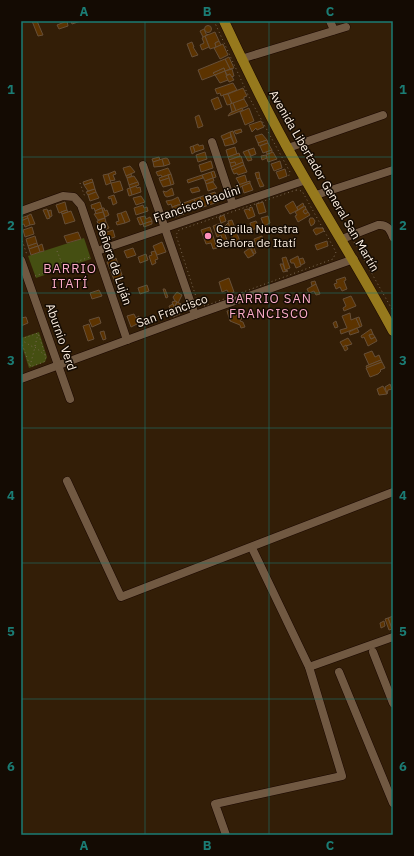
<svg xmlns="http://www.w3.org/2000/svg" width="414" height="856" viewBox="0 0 414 856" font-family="'IBM Plex Sans',sans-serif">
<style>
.green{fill:#454f12}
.building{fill:#5c3300;stroke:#664f38}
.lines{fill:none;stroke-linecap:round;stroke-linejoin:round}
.minor-casing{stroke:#1a0700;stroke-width:9}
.major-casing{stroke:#1a0700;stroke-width:11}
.path{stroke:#7a6753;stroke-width:1;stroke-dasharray:1 3;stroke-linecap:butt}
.minor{stroke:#715942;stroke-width:8}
.major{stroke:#96791d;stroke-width:10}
.grid{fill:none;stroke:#1b7c74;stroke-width:1;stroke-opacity:0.55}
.poi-dot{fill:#ff8eba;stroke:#140b03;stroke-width:1.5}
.labels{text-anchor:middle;stroke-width:3;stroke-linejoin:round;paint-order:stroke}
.street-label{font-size:12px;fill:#fdefe1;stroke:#140b03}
.poi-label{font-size:12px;fill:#fdefe1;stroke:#140b03;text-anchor:start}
.neighbourhood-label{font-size:13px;letter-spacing:1px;fill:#faaac7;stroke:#140b03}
.neatline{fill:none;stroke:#1b7c74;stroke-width:1.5}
.grid-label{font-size:13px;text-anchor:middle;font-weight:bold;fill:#1b7c74}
</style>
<rect width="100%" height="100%" fill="#331e07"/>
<g class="green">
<path d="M84 238 91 259 36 278 28 256Z"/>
<path d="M39 332 47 357 45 362 29 368 21 343V338Z"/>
</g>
<g class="building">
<path d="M32 21H37L43 35 38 36Z"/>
<path d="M67 21 68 26 59 29 57 25Z"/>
<path d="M71 21H81L72 24Z"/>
<circle cx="208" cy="29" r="3.5"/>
<path d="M204 29 206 34 209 35 203 37 200 31Z"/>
<path d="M215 32 219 41 215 43 216 47 210 49 205 36Z"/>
<path d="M205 36 209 47 202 50 200 45 204 43 202 38Z"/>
<path d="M219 41 221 45 216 47 215 43Z"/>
<path d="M192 42 194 47H193L198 55 192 57 187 44Z"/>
<path d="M223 44 228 55 220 59 214 48Z"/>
<path d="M229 57 234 68 230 69 225 59Z"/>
<path d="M225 59 230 69 225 71 224 68 213 73 215 75 202 80 198 70Z"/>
<path d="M224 68 225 71 215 75 213 73Z"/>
<path d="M232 69 234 76 231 77 230 74 227 75 225 71Z"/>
<path d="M225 71 228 80 220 83 215 75Z"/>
<path d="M230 74 234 80 229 82 226 76Z"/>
<path d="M233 83 237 90 221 96 220 93 217 94 215 89Z"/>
<path d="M243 88 247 96 244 97V99L232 104 228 94Z"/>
<path d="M228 94 232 104 227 105 223 95Z"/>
<path d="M218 97 222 107 215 110 211 100Z"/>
<path d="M244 99 248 106 236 111 233 103Z"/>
<path d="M233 103 236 111 232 112 230 104Z"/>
<path d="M242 108 243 110 228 116 230 113Z"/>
<path d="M249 108 254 121 245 125 240 112Z"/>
<path d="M199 115 203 126 198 128 195 117Z"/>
<path d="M261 121 264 127 257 130 256 128 252 132 249 125Z"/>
<path d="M241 129 242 132 236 134 234 131Z"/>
<path d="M233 131 237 142 234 144 230 132Z"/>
<path d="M230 132 231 137 223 140 221 136Z"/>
<path d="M262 134 267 140 258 143 255 136Z"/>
<path d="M231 137 234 144 225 146 223 140Z"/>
<path d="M267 140 268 143 259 146 258 143Z"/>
<path d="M268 143 272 150 263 153 260 146Z"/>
<path d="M198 144 199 146 203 145 204 149 195 152 193 146Z"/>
<path d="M193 146 195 152 192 154 190 147Z"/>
<path d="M235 147 237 154 228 157 226 150Z"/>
<path d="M254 148 256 154 251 156 248 150Z"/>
<path d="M248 150 252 160 248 161 243 152Z"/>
<path d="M272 150V153L267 154 266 152Z"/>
<path d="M205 152 207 159 198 162 196 155Z"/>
<path d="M273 152 277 159 268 162 266 155Z"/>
<path d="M239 153 240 156 229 160 228 157Z"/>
<path d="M266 155 267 158 262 160 261 156Z"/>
<path d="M241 156 243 162 236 165 235 162 230 163 229 160Z"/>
<path d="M159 157 160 160 153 162 152 159Z"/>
<path d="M166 158 168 159 170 164 164 166 162 159Z"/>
<path d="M162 159 164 166 154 167 153 162Z"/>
<path d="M211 161 213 168 201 172 199 165Z"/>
<path d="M280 161 282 168 274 171 271 164Z"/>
<path d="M235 162 236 165 231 167 230 163Z"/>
<path d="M243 162 244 165 232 170 231 167Z"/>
<path d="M244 165 247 172 238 175 237 173 234 174 232 170Z"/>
<path d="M130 166 135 172 126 176 123 168Z"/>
<path d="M168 168 171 174 162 177 161 175 158 176 156 172Z"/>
<path d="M285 169 287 176 279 179 276 172Z"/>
<path d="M115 171 116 174 113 175 115 180 110 181 108 174Z"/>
<path d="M214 171 216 177 213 178 211 172Z"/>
<path d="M211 172 213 178 205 181 202 175Z"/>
<path d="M259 172 260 178 257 179 255 173Z"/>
<path d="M108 174 111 183 106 185 103 175Z"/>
<path d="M131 174 132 176 127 178 126 176Z"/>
<path d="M171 174 174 184 171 185 168 175Z"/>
<path d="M168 175 169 178 160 181 159 178Z"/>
<path d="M202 175 203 178 188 183 187 180Z"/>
<path d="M245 175 247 182 240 185 236 178Z"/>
<path d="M134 176 138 182 129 185 127 178Z"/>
<path d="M169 178 171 185 163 187 160 181Z"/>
<path d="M213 178 214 181 206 184 205 181Z"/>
<path d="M260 178 264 186 260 187 257 179Z"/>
<path d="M92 179 93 182 84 185 83 182Z"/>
<path d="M120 181 123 190 114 193 111 183Z"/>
<path d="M250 181V183L236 189 235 186Z"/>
<path d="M93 182 95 189 88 191 84 185Z"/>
<path d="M138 182 139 185 130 188 129 185Z"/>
<path d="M213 182 217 188 208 191 206 184Z"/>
<path d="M250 183 253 190 244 193 242 186Z"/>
<path d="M136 186 137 188 140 187 141 192 132 195 130 188Z"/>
<path d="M198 187 200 191 192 193 190 189Z"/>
<path d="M130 188 132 195 129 196 127 189Z"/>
<path d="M172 188 174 195 167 197 165 196 163 191 166 192Z"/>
<path d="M95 189 96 192 88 195 86 192Z"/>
<path d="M96 192 99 198 90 201 88 195Z"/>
<path d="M215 192 218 202 203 207 200 197Z"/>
<path d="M114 195 117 203 113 205 111 198 109 199 108 197Z"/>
<path d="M141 196 145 202 136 205 133 198Z"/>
<path d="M178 197 181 204 172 207 171 204 168 205 166 201 172 200Z"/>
<path d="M200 197 203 207 197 209 194 199Z"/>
<path d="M194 199 195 204 182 208 181 204Z"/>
<path d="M293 201 298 210 290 214 285 206Z"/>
<path d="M65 202 67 210 59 213 56 205Z"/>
<path d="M100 202 102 208 95 211 94 208 92 209 91 205Z"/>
<path d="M263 202 266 212 259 214 256 204Z"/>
<path d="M303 203 304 206 298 210 297 207Z"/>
<path d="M181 204 182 207 173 210 172 207Z"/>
<path d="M143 205 144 208 147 207 148 211 136 215 134 208Z"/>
<path d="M305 206 306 209 303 211 305 214 308 212 310 215 298 222 295 216 297 215 295 212Z"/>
<path d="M182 207 184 214 175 217 173 210Z"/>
<path d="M252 207 255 216 248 219 244 210 248 209 250 211 249 208Z"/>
<path d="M102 208H104L105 211 107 210 109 215 105 217Z"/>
<path d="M102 208 103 212 96 214 95 211Z"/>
<path d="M47 209 50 218 47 219 43 210Z"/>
<path d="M306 209 308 212 305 214 303 211Z"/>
<path d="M51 210 52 216 50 217 48 211Z"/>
<path d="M67 210 68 212 62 214 61 212Z"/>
<path d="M71 211 75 221 65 224 62 214Z"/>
<path d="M126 211 130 221 125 223 121 213Z"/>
<path d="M103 212 105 218 98 220 94 214Z"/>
<path d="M121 213 125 223 117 225 116 222 119 221 117 214Z"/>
<path d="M31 214 35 224 30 225 27 216Z"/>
<path d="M224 215 226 221 221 223 219 217Z"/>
<path d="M27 216 28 218 21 221V218Z"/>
<path d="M145 216 146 219 150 217 152 221 143 224 140 217Z"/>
<path d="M268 216 270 223 264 226 261 218Z"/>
<path d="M140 217 143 224 140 225 137 218Z"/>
<path d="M28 218 30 225 25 227 24 224 21 225V221Z"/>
<path d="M105 218 106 222 98 224 97 221Z"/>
<path d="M310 218H313L315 221 314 224 311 226 309 221Z"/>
<path d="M232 220 241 244 234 246 228 221Z"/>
<path d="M152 221V224L144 227 143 224Z"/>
<path d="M256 221 259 227 252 230 250 223Z"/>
<path d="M106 222 109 228 102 231 98 224Z"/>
<path d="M221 223 227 240 223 241 221 235 217 237 213 226Z"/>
<path d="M228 223 230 228 225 229 224 227Z"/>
<path d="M32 227 34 234 25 237 23 230Z"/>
<path d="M210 227 217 248 213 249 211 243 206 244 201 230Z"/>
<path d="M316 228H323L324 231 316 235 313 230Z"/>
<path d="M113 230 115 237 108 239 104 233Z"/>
<path d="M78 232 81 239 67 243 64 236Z"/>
<path d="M35 236 37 243 28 246 26 239Z"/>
<path d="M262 236 263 242 256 245 254 239Z"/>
<path d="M327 241 328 246 317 250 315 245Z"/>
<path d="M162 242 166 252 157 255 153 246Z"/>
<path d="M37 243 38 246 29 249 28 246Z"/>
<path d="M42 244 44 251 40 252 38 246Z"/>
<path d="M253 245 256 253 254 254 250 246Z"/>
<path d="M38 246 40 252 31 255 29 249Z"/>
<path d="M133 248 136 255 127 258 124 251Z"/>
<path d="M250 248 254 255 248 258 244 252Z"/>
<path d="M155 251 158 259 155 260 156 263 152 265 149 256 152 255 151 252Z"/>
<path d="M146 254 148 260 140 263 138 257Z"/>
<path d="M298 256 301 266 296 268 294 263H291L290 260Z"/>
<path d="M286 257 290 268 285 270 282 258Z"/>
<path d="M112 258 113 260 116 258 118 264 115 265 116 267 110 269 107 262Z"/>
<path d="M303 258 305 263 301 265 299 259Z"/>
<path d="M280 264H283L285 270 288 271 283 272Z"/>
<path d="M120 269 122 275 120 277 121 280 115 282 111 272Z"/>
<path d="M345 277 346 280 344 281 347 289 342 291 340 287 336 289 334 284 337 283 336 280Z"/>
<path d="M229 278 234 292 229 294 227 290 222 292 219 282Z"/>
<path d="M315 281 316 284 312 286 311 282Z"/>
<path d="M316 284 320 294 316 295 314 291 309 293 307 289Z"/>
<path d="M147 285 149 291 140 294 138 288Z"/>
<path d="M163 289H165L168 297 166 298Z"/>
<path d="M99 290 102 296 92 299 90 293Z"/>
<path d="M177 292 182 295 178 303 175 301 173 297Z"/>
<path d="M351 296 356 306 344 311 343 308 346 306 343 299Z"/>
<path d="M175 301 177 302 174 307 172 302Z"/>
<path d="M177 302 181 304 180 307 182 308 181 312 174 309Z"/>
<path d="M173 304 177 315 173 317 169 306Z"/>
<path d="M174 309 178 311 180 314 177 315Z"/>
<path d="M231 310 233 315 230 321 227 311Z"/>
<path d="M239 310 242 318 234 314Z"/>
<path d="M350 313 351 320 356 318 360 327 341 334 340 330 347 328 342 316Z"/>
<path d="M134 314 136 318 139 316 141 322 131 327 127 316Z"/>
<path d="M234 314 242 318 240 321 243 322 245 327 241 328 240 325 230 321Z"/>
<path d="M26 317 28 323 21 326V318Z"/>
<path d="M99 317 101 323 92 327 89 320Z"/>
<path d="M359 317 362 326 360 327 356 318Z"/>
<path d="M336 321 338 327 335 328 333 323Z"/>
<path d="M89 324 94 339 88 341 83 326Z"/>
<path d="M357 328 359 332 350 335 349 332Z"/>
<path d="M371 329 373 334 369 335 371 339 375 337 377 341 368 346 364 337 362 338 361 336Z"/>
<path d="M104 331 106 339 103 340 100 332Z"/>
<path d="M373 334 375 337 371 339 369 335Z"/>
<path d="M348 338 352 344 343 347 340 342Z"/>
<path d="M346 345 348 349 345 351 343 347Z"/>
<path d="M372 351 375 357 379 355 381 360 369 365 364 354Z"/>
<path d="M381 360 382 362 367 368 366 366Z"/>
<path d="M382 362 385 368 380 370 381 371 378 374 370 377 366 368Z"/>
<path d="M390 384 392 389 388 390 387 394 385 387Z"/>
<path d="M383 386 387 394 379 395 377 389Z"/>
<path d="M393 616V629H392L388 618Z"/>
<path d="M388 618 392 629 389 630 385 619Z"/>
<path d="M384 621 385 626 381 628 380 623Z"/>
</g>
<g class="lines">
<defs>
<g id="minor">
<path d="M330 21 334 30"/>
<path d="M241 59 346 27"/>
<path d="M212 142 233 205"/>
<path d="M288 148 383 115"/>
<path d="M143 165 195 315"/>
<path d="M316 195 393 170"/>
<path d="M21 211 63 196 74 197 81 205 127 340"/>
<path d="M342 239 378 225C387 224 390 229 393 237"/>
<path d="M97 251 306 180"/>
<path d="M21 260 70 399"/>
<path d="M21 379 195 315 354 259"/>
<path d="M67 481 121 597 393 492"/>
<path d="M373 652 393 703"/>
<path d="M309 667 393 637"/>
<path d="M339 672 393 803"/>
<path d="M226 835 215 804 342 776 309 667 252 548"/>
</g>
<path id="major" d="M224 21C244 64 265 107 288 149 322 210 360 269 393 331"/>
</defs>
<use href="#minor" class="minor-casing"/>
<use href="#major" class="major-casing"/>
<g class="path">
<path d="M214 21 249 97 290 172 288 178"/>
<path d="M80 183 85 197"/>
<path d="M296 190 302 191 336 252 333 259 205 306 198 303 176 235 179 230Z"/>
<path d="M219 201 222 195"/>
<path d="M21 237 27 255"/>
<path d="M354 242 393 311"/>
<path d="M57 251 63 266"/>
<path d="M35 276 90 257"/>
<path d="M21 339 38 333 46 357 44 362 30 367"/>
<path d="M21 340 33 347"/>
<path d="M21 341 30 366"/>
<path d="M35 346 38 334"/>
<path d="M30 366 35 347 46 356"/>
</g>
<use href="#minor" class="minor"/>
<use href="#major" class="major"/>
</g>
<path class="grid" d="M145 21V835M269 21V835M21 157H393M21 293H393M21 428H393M21 563H393M21 699H393"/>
<circle class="poi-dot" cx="208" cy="236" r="4"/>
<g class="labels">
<g class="street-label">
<text transform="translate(324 181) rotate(60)" y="4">Avenida Libertador General San Martín</text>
<text transform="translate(197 204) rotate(-19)" y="4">Francisco Paolini</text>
<text transform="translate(114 264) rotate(71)" y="4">Señora de Luján</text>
<text transform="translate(172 311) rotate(-20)" y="4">San Francisco</text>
<text transform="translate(61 337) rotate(71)" y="4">Aburnio Verd</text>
</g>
<g class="poi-label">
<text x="216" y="233">Capilla Nuestra<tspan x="216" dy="14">Señora de Itatí</tspan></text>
</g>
<g class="neighbourhood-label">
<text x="70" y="273">BARRIO<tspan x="70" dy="15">ITATÍ</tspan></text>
<text x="269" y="303">BARRIO SAN<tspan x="269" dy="15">FRANCISCO</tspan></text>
</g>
</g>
<rect width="414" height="856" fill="none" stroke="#140b03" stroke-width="44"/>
<rect x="22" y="22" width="370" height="812" class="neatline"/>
<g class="grid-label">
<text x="84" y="16">A</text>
<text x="207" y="16">B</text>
<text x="330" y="16">C</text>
<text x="11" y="94">1</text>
<text x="403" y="94">1</text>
<text x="11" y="230">2</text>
<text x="403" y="230">2</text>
<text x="11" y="365">3</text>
<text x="403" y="365">3</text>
<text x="11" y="500">4</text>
<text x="403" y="500">4</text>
<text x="11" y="636">5</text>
<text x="403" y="636">5</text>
<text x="11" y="771">6</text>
<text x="403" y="771">6</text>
<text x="84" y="850">A</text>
<text x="207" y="850">B</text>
<text x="330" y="850">C</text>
</g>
</svg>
